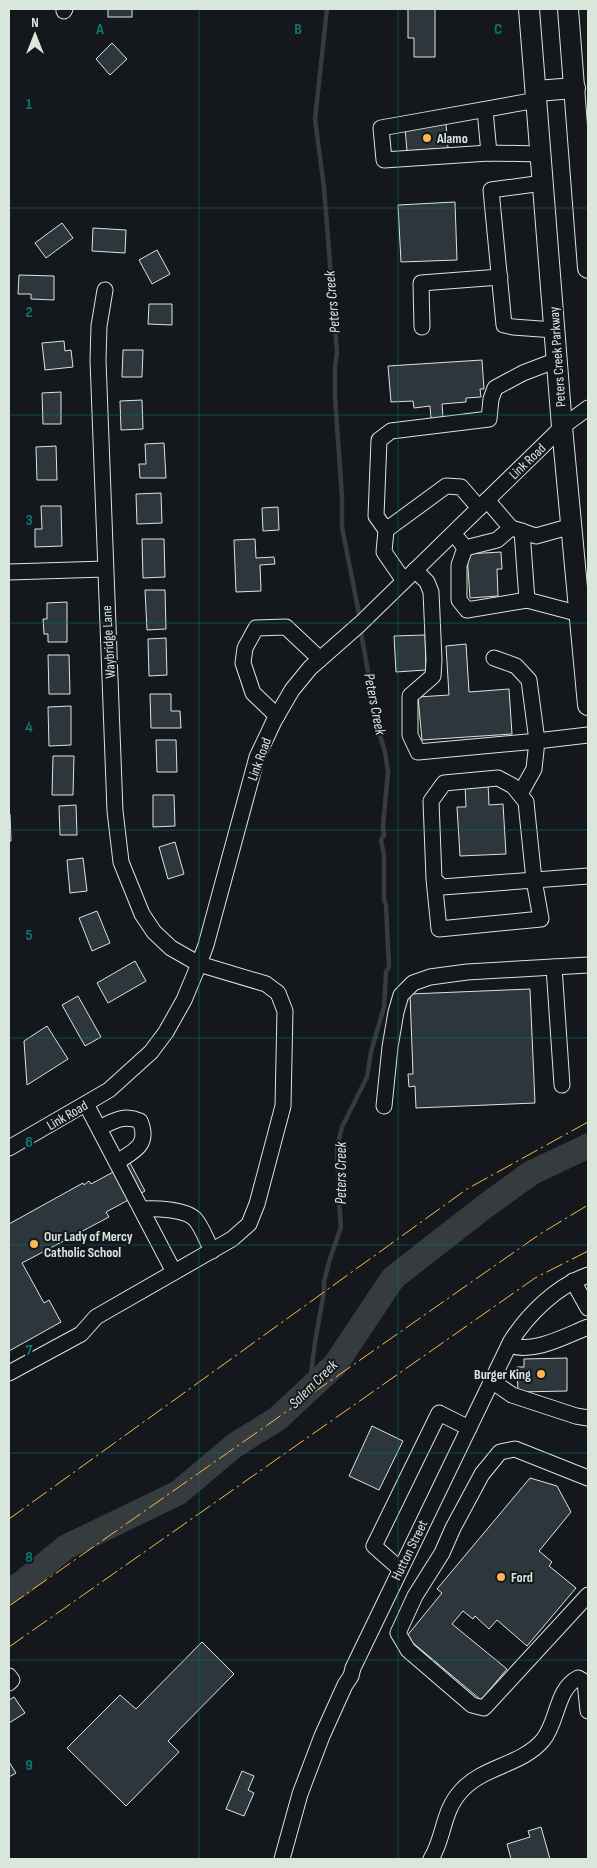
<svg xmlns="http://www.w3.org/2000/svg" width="597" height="1868" viewBox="0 0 597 1868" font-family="'Sofia Sans Condensed',sans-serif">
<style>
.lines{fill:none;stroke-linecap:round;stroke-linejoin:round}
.stream{stroke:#363b3e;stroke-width:4.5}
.river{stroke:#363b3e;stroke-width:25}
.building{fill:#2c363c;stroke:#d8e6dc}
.minor-casing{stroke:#d8e6dc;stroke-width:17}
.major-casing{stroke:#d8e6dc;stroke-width:22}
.minor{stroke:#14181c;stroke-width:15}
.major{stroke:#14181c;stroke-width:20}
.power{stroke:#ffb74d;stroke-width:1;stroke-dasharray:18 4 2.5 4;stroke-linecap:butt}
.grid{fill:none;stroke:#0f766e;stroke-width:1;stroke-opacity:0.55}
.poi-dot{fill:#ffb74d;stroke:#14181c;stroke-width:2}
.labels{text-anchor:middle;stroke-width:4;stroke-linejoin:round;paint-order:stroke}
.poi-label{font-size:14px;font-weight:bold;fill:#d8e6dc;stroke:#14181c;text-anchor:start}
.street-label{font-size:14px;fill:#d8e6dc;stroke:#14181c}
.water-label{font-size:15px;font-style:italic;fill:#d8e6dc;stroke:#14181c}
.grid-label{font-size:16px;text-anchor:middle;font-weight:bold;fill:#0f766e;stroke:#14181c;stroke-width:4;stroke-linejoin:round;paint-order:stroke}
</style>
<rect width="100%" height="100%" fill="#14181c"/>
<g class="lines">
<g class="stream">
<path d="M327 9 315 119 324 188 337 352 335 367V397L342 497V527L360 619"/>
<path d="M309 1389 315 1342 324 1292V1282L329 1262 341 1227 339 1202 337 1147 342 1127 367 1077 371 1052 384 1007 386 972 389 967 386 905 384 900V855L381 840 384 835 383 826 388 772 385 752 379 732 377 710 374 705 360 627"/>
</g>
<path class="river" d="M9 1591 22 1583 66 1547 178 1493 235 1445 277 1419 335 1365 393 1278 484 1207 531 1173 588 1146"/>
</g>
<g class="building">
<rect x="108" y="9" width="24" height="8"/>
<path d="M408 9H435V57H414V38H408Z"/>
<path d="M112 43 127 59 110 75 96 59Z"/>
<path d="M446 124 448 148 407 151 405 128Z"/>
<path d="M455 202 457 260 401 262 398 205Z"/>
<path d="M62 223 73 238 46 258 35 243Z"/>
<path d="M93 228 126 230 125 253 92 251Z"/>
<path d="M157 250 170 274 152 284 139 260Z"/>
<path d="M19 275 54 276V300L31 299V294H18Z"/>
<path d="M149 304H172V325L148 324Z"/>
<path d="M64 341 65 351 71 350 73 367 45 370 42 343Z"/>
<path d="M123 350H143L142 377H122Z"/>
<path d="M482 360 484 389H480L481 397 466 398V402L442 404 443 418 431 419 430 406 414 408 413 401 391 402 388 366Z"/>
<path d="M61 392V424H43L42 393Z"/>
<path d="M142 400 143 429 121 430 120 401Z"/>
<path d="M164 443 166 478H140L139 464H146L145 444Z"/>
<path d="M56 446 57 480H37L36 447Z"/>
<path d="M161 493 162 523 137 524 136 494Z"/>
<path d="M41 506H61L62 546 35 547V529H42Z"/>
<path d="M278 507 279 530 263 531 262 508Z"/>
<path d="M142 539H164L165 577 143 578Z"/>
<path d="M255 539 256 558 274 557 275 564 260 565 261 591 236 592 234 540Z"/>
<path d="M501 552 502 569H497L498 596 470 598 467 554Z"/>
<path d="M145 590H165L166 629 147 630Z"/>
<path d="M67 602V642H48V634H44L43 619H47V603Z"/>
<path d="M425 635 426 670 396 672 394 636Z"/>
<path d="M166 638 167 675 149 676 148 639Z"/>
<path d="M466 644 469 692 509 689 512 734 422 740 418 697 449 695 446 646Z"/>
<path d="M48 655H69L70 694H49Z"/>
<path d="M150 694H171V711H180L181 728H151Z"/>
<path d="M71 706V745L49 746 48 707Z"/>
<path d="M156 740H176L177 772H157Z"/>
<path d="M53 756H74L73 795H52Z"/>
<path d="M488 783 489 805 503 804 506 854 460 856 457 807H466L465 784Z"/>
<path d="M153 795H174L175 826 153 827Z"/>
<path d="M76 805 77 835H60L59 806Z"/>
<path d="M9 814H10L11 841H9Z"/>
<path d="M175 842 184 874 168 879 159 847Z"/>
<path d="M83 858 87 891 70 893 67 860Z"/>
<path d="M97 911 110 943 92 951 79 918Z"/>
<path d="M135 961 146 981 108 1003 97 983Z"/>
<path d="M530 989 535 1103 416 1108 415 1086 409 1087 408 1074H413L410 994Z"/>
<path d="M78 996 101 1037 85 1046 62 1005Z"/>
<path d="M47 1026 68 1059 27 1085 24 1041Z"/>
<path d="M130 1163 145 1191 106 1212 109 1217 22 1263 44 1303 49 1300 61 1322 9 1351V1224L83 1183 84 1185 89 1181 91 1184Z"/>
<path d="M567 1358V1391L518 1392 517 1367H524V1359Z"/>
<path d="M372 1426 403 1441 379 1490 349 1476Z"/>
<path d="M530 1478 557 1486 571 1512 539 1551 552 1562 549 1566 576 1588 527 1646 497 1620 489 1629 475 1616 473 1619 463 1611 452 1624 507 1669 481 1700 406 1637 442 1593 437 1589Z"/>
<path d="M202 1642 234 1674 168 1741 179 1752 126 1806 67 1748 120 1695 136 1709Z"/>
<path d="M14 1697 25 1713 9 1723V1700Z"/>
<path d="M9 1762 16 1773 9 1777Z"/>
<path d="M242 1771 254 1776 248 1790 254 1793 244 1816 226 1809Z"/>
<path d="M541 1827 550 1859H511L507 1844 530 1837 528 1831Z"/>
</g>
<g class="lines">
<defs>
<g id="minor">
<path d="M64 11 65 9"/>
<path d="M537 100 381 128 384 160 489 153 541 154"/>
<path d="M485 110 489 153"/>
<path d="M543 183 491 190 504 325 513 327 554 330"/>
<path d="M422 327 421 283 500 277"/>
<path d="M479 508 461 487 446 486 386 530 376 516 379 440 391 431 489 419 491 399 495 388 523 373 557 360"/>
<path d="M515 529 536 536 572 526"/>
<path d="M386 530 384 552 404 581"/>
<path d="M522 531 527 600"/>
<path d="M459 540 465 548 497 540 511 528 487 500"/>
<path d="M465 548 459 565V600L467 610 527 600 580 614"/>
<path d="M415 570 427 582 431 592 434 660 433 676 410 696V735L418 752 537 741 529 680 516 666 494 658"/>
<path d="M9 572 105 569"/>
<path d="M277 716 253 693 243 663 245 648 256 628 286 627 320 659"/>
<path d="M520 794 534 769 537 741 588 735"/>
<path d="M434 879 439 929 541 919 534 880 526 802 513 786 498 778 444 783 431 801 434 879 442 887 588 876"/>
<path d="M554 967 562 1085"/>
<path d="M86 1104 174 1272"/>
<path d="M384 1106 390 1047 396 1012 401 995 413 983 430 977 467 972 588 965"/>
<path d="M99 1128C114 1121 124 1114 140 1121 150 1145 134 1151 117 1162"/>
<path d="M9 1148 109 1090 151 1052 166 1032 184 1000 199 964 206 945 257 757 274 721 292 690 310 668 360 624 562 427 588 408"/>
<path d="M142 1209C155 1208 185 1209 195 1219 202 1227 207 1241 212 1251"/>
<path d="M573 1281 588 1308"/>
<path d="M509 1345C534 1354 565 1336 588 1327"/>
<path d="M9 1373 81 1334 96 1317 232 1239 249 1224 257 1204 283 1106 285 1011 278 993 266 984 199 964 171 948 154 932 142 914 121 862 115 811 98 360 99 326 105 290"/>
<path d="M492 1381 512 1395 576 1416 588 1418"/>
<path d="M588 1478 515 1449 500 1452 482 1474 453 1528 442 1553 415 1596 398 1633 408 1650 472 1705 484 1708 588 1595"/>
<path d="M400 1569 374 1546 439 1413 469 1428"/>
<path d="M9 1676 12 1680 9 1683"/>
<path d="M282 1859 300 1794 322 1736 345 1685 351 1676 353 1668 511 1341C529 1313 557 1286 588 1275"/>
<path d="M431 1859C445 1836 442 1811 462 1790 484 1766 522 1765 543 1740 558 1722 556 1689 578 1678L585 1682 588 1711"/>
</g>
<g id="major">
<path d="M529 9 562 427 588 705"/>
<path d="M568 9 588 268"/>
<path d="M536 91 575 88"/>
</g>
</defs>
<use href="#minor" class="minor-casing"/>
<use href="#major" class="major-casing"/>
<use href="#minor" class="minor"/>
<use href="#major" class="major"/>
<g class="power">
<path d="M9 1519 467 1189 588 1122"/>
<path d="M9 1606 540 1234 588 1205"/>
<path d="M9 1647 535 1278 588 1251"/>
</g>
</g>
<path class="grid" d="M199 9V1859M398 9V1859M9 208H588M9 415H588M9 623H588M9 830H588M9 1038H588M9 1245H588M9 1453H588M9 1660H588"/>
<g class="poi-dot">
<circle cx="427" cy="138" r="5"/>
<circle cx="34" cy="1244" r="5"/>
<circle cx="541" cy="1374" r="5"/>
<circle cx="501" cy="1577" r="5"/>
</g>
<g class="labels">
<g class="poi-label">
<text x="437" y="143">Alamo</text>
<text x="44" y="1241">Our Lady of Mercy<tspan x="44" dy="16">Catholic School</tspan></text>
<text x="531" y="1379" text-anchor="end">Burger King</text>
<text x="511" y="1582">Ford</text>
</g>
<g class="street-label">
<text transform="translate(557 357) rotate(-94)" y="5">Peters Creek Parkway</text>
<text transform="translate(527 461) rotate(-44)" y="5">Link Road</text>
<text transform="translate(108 642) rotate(-93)" y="5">Waybridge Lane</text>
<text transform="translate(259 759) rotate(-70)" y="5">Link Road</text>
<text transform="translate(67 1115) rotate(-30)" y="5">Link Road</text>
<text transform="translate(409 1550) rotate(-64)" y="5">Hutton Street</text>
</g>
<g class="water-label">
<text transform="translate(332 302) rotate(-95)" y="5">Peters Creek</text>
<text transform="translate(375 704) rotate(79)" y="5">Peters Creek</text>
<text transform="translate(341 1173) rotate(-90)" y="5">Peters Creek</text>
<text transform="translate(313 1384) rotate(-45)" y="5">Salem Creek</text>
</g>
</g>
<g class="grid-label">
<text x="100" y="34">A</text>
<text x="298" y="34">B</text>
<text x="498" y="34">C</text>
<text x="29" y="109">1</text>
<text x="29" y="317">2</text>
<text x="29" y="525">3</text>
<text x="29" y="732">4</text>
<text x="29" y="940">5</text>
<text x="29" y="1147">6</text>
<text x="29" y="1355">7</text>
<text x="29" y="1562">8</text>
<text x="29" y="1770">9</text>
</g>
<rect width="597" height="1868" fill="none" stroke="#d8e6dc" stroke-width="20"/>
<g transform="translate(35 35)" stroke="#14181c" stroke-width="4" paint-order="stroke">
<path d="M0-4L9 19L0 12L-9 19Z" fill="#d8e6dc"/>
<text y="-8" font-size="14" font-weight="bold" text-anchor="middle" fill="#d8e6dc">N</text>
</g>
</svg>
